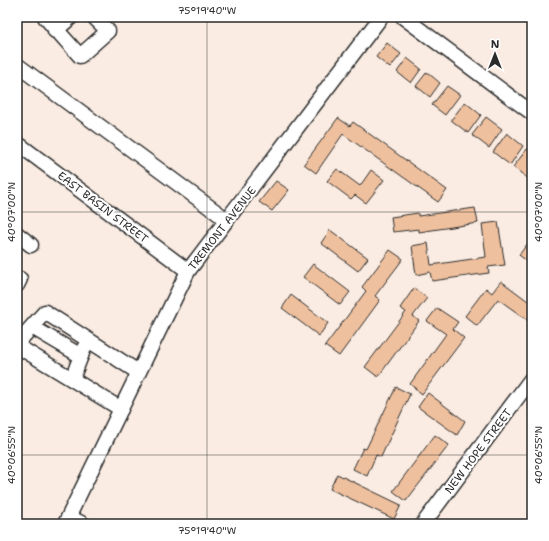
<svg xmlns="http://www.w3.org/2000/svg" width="549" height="541" viewBox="0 0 549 541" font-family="'Shantell Sans',sans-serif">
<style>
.building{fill:#efc09e;stroke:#2b2b2b}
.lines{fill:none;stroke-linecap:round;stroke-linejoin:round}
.minor-casing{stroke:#2b2b2b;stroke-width:17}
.minor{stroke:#fff;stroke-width:14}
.ticks{fill:none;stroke:#2b2b2b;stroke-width:1;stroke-opacity:0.45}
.labels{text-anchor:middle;stroke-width:4;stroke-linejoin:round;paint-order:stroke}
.street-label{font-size:11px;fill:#2b2b2b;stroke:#fff}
.neatline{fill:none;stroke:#2b2b2b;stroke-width:1.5}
.ticks-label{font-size:10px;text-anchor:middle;fill:#2b2b2b}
</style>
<rect width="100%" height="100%" fill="#faece2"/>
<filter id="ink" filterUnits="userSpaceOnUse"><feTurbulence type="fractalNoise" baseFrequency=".025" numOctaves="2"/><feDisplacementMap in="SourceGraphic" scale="8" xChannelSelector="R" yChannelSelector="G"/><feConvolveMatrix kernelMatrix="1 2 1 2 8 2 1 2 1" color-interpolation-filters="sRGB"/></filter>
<g filter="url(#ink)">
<g class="building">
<path d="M387 43 401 54 390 68 376 57Z"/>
<path d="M407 58 421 69 411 83 397 72Z"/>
<path d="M427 72 440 83 430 97 416 86Z"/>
<path d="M447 86 460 95 445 115 432 105Z"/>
<path d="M465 102 481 115 468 133 451 120Z"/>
<path d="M486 117 502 129 489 148 472 135Z"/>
<path d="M338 118 350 126 353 122 447 190 438 202 343 134 316 173 304 164Z"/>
<path d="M507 133 523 146 510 165 493 152Z"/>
<path d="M527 149 532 152V177L530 180 513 167Z"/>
<path d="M337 169 360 186 371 170 384 180 366 203 355 195 351 199 327 181Z"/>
<path d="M276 181 289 190 272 211 259 202Z"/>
<path d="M475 208 478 223 419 232V229L393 232 391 217 418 213V216Z"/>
<path d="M498 222 505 265 488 267 489 273 432 281 430 272 416 275 412 246 428 243 431 265 486 257 482 224Z"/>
<path d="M330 230 368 258 358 271 321 243Z"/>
<path d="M528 243 532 246V265L519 255Z"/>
<path d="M390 250 403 259 375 296 380 300 339 356 325 346 366 291 362 287Z"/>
<path d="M313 264 350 292 340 305 303 277Z"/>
<path d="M501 281 532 304V319L530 322 498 299 477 326 465 316 486 288 492 293Z"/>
<path d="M414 288 427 298 413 316 419 321 378 377 365 367 406 312 400 308Z"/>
<path d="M291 295 328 323 319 336 282 308Z"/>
<path d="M437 308 458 322 453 329 464 338 422 394 410 384 446 334 427 321Z"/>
<path d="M396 387 410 394 381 457 376 455 367 476 353 469 363 448 366 449Z"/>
<path d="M428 393 465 421 457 435 418 407Z"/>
<path d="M435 435 449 445 406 501 393 491Z"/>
<path d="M337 474 401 505 394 519 330 489Z"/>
</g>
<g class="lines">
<defs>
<g id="minor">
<path d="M45 17 80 56 108 31 94 17"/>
<path d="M403 17 532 113"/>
<path d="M55 31 71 17"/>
<path d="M17 65 227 220"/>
<path d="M17 143 188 271"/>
<path d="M17 234 31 245"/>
<path d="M17 285 20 279"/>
<path d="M32 327 81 356"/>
<path d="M72 379 84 348"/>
<path d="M121 409 19 347V341L45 312 138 372"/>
<path d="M69 517 83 524"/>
<path d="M65 524 188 271 381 17"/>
<path d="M423 524 532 378"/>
</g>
</defs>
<use href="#minor" class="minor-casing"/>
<use href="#minor" class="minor"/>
</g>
</g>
<path class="ticks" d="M207 17V524M17 212H532M17 455H532"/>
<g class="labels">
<g class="street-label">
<text transform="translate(103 207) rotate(37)" y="4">EAST BASIN STREET</text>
<text transform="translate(222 228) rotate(-52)" y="4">TREMONT AVENUE</text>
<text transform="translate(478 451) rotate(-53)" y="4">NEW HOPE STREET</text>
</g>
</g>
<rect width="549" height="541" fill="none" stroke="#fff" stroke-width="44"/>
<g transform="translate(495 54)" stroke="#ffffff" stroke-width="3" paint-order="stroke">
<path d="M0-3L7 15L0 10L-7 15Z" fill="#2b2b2b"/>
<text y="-6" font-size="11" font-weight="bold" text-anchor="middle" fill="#2b2b2b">N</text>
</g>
<rect x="22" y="22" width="505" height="497" class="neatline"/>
<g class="ticks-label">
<text x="207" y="14">75°19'40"W</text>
<text transform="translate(11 212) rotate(-90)" y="4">40°07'00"N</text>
<text transform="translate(538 212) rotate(-90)" y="4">40°07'00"N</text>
<text transform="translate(11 455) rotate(-90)" y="4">40°06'55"N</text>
<text transform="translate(538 455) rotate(-90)" y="4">40°06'55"N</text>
<text x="207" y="534">75°19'40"W</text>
</g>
</svg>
